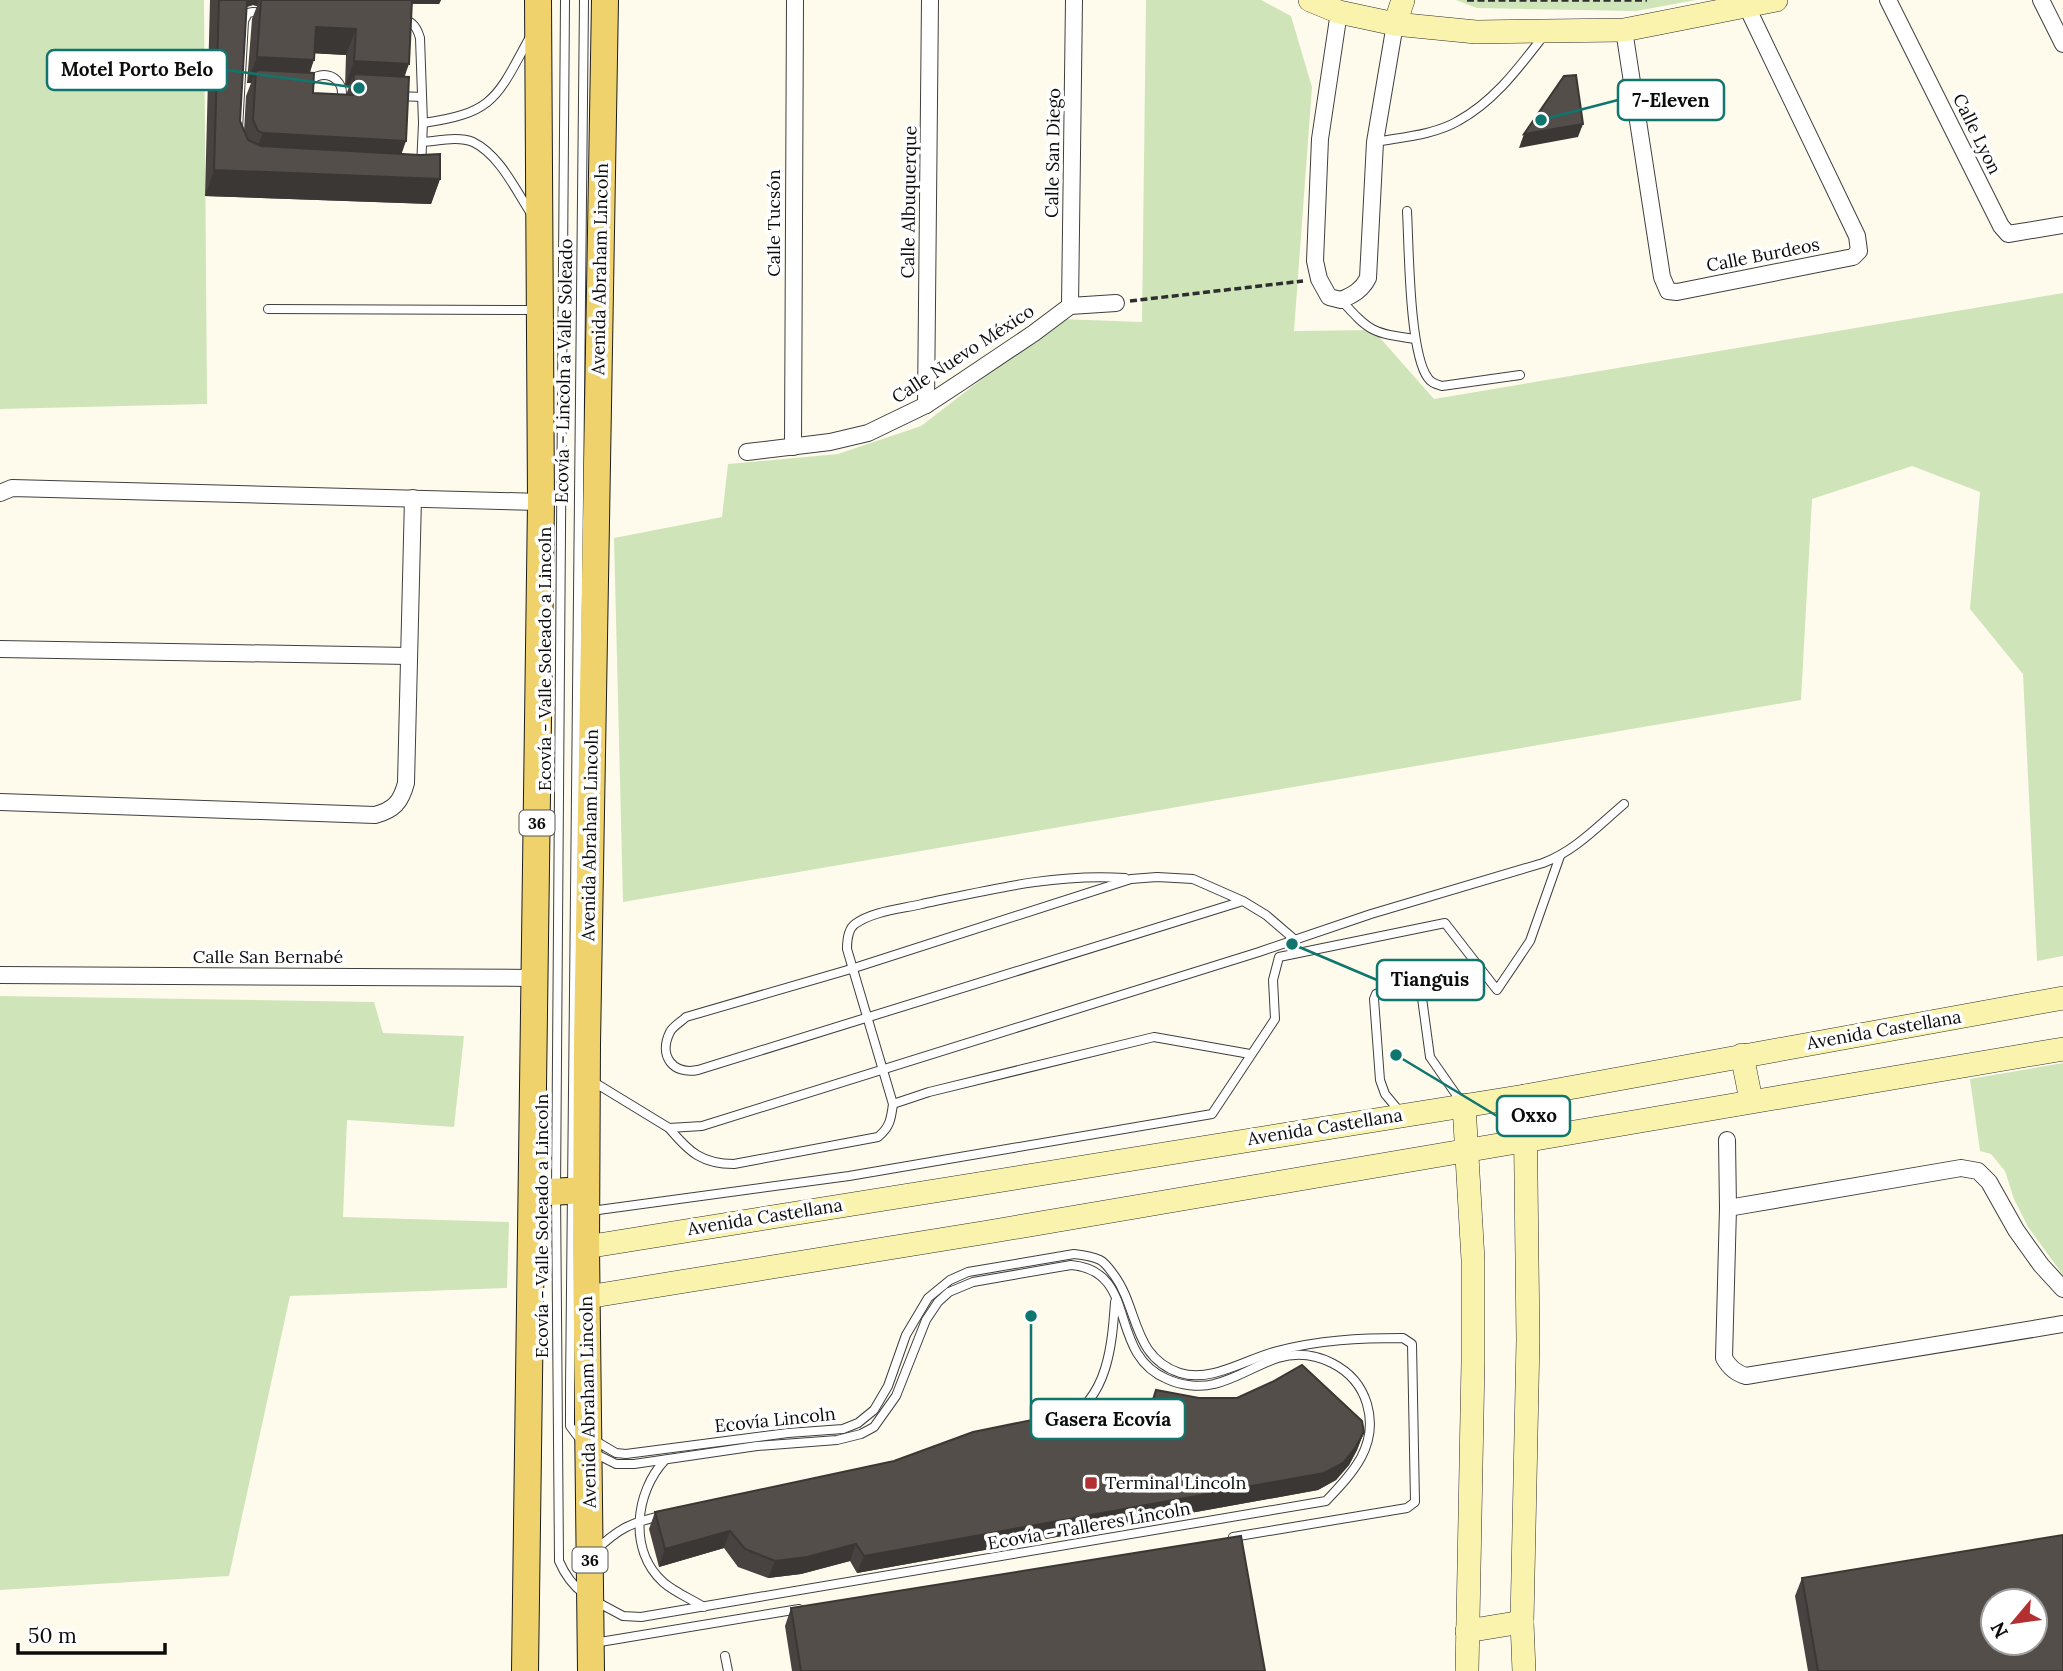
<svg xmlns="http://www.w3.org/2000/svg" width="2063" height="1671" viewBox="0 0 2063 1671" font-family="Lora,serif">
<style>
.grass{fill:#cfe5b9}
.lines{fill:none;stroke-linecap:round;stroke-linejoin:round}
.lane-casing{stroke:#3f3f3f;stroke-width:10}
.street-casing{stroke:#3f3f3f;stroke-width:18}
.secondary-casing{stroke:#2e2e2e;stroke-width:24}
.primary-casing{stroke:#1d1d1d;stroke-width:28}
.path{stroke:#2e2e2e;stroke-width:3.5;stroke-dasharray:7 3.5;stroke-linecap:butt}
.lane{stroke:#fff;stroke-width:8}
.street{stroke:#fff;stroke-width:16}
.secondary{stroke:#f9f3ad;stroke-width:23}
.primary{stroke:#efd26c;stroke-width:26}
.wall{fill:#484340;fill-rule:evenodd}
.shaded-wall{fill:#3b3734}
.building{fill:#544e4a;stroke:#3b3734;stroke-width:2;fill-rule:evenodd}
.poi-dot{fill:#b22f32;stroke:#fff;stroke-width:2.5}
.labels{text-anchor:middle;stroke-width:7;stroke-linejoin:round;paint-order:stroke}
.shield{fill:#fff;stroke:#555;stroke-width:2}
.shield-label{font-size:16px;font-weight:bold;fill:#0c0c0c}
.street-label{font-size:18px;fill:#0c0c0c;stroke:#fff}
.poi-label{font-size:18px;fill:#0c0c0c;stroke:#fff;text-anchor:start}
.leader{fill:none;stroke:#0f766e;stroke-width:2.5}
.callout-dot{fill:#0f766e;stroke:#fff;stroke-width:2.5}
.callout{fill:#fff;stroke:#0f766e;stroke-width:2.5}
.callout-label{font-size:19px;text-anchor:middle;font-weight:bold;fill:#0c0c0c}
</style>
<rect width="100%" height="100%" fill="#fefbed"/>
<g class="grass">
<path d="M0 0H204L207 404 0 409Z"/>
<path d="M1146 0H1261L1291 16 1312 87 1294 331 1373 330 1434 399 2063 293V956L2037 961 2023 674 1970 609 1980 492 1912 466 1812 499 1801 700 623 902 614 538 722 517 728 464 838 454 921 426 1060 319 1142 322Z"/>
<path d="M1456 0H1696L1636 11 1477 8Z"/>
<path d="M0 996 374 1002 383 1033 464 1036 454 1127 347 1120 343 1217 509 1222 507 1288 290 1296 229 1576 0 1590Z"/>
<path d="M2063 1063V1275L2028 1227 2014 1199 2005 1171 1991 1154 1980 1151 1970 1079Z"/>
</g>
<g class="lines">
<defs>
<g id="lane">
<path d="M565 0 556 1191 559 1561C565 1575 572 1585 584 1594"/>
<path d="M253 12 404 19C414 23 417 28 420 38L423 123 421 167 411 174 252 165 244 162 237 147 244 21 248 13Z"/>
<circle cx="324" cy="93" r="18"/>
<path d="M398 96 422 97"/>
<path d="M423 123C495 113 497 97 530 37"/>
<path d="M423 142C438 141 458 136 473 142 500 155 516 191 532 215"/>
<path d="M1375 142C1402 137 1434 135 1458 121 1495 101 1520 66 1545 34"/>
<path d="M1407 211C1409 246 1409 353 1428 378 1431 383 1436 384 1442 386L1520 375"/>
<path d="M1341 300C1370 332 1372 333 1415 339"/>
<path d="M268 309 537 310"/>
<path d="M1243 901 698 1070C673 1075 658 1056 670 1032 673 1026 681 1022 686 1017L851 969 1131 879 1157 877 1193 879 1243 901 1266 915 1294 939"/>
<path d="M592 1081 669 1128 702 1126 1259 952 1371 914 1543 863C1575 851 1598 826 1624 804"/>
<path d="M893 1104 929 1092 1154 1037 1250 1054"/>
<path d="M1400 1112 1385 1094 1380 1080 1374 999 1376 994C1387 988 1407 984 1419 989L1422 998 1430 1057 1462 1103"/>
<path d="M669 1128C689 1152 702 1164 734 1164L878 1137C890 1127 891 1119 893 1104L847 949C847 940 848 929 855 924 873 911 901 909 922 904 989 890 1056 873 1125 878"/>
<path d="M591 1211 849 1176 1212 1114 1275 1019 1273 980 1279 957 1445 923 1497 990 1530 941 1560 856"/>
<path d="M1065 1420C1108 1398 1112 1345 1115 1302"/>
<path d="M594 1440 616 1453 626 1454 788 1433 843 1429 858 1423 874 1410 888 1386 906 1335 928 1298 950 1280 968 1272 1074 1254C1083 1255 1092 1256 1100 1260 1106 1263 1110 1270 1114 1275 1139 1309 1132 1357 1180 1373 1211 1383 1246 1359 1277 1351 1319 1340 1360 1338 1403 1338L1412 1344 1415 1502 1407 1508 1233 1537"/>
<path d="M582 1442 570 1426V1389L584 0"/>
<path d="M594 1453 616 1464H634L757 1446 837 1440 861 1434 874 1427 896 1396 926 1320 938 1302 949 1292 973 1282 1071 1265C1140 1271 1106 1353 1167 1379 1180 1385 1199 1388 1214 1384 1236 1379 1256 1365 1278 1358 1314 1347 1356 1367 1367 1404 1379 1445 1353 1473 1326 1501L641 1617 623 1616 595 1601"/>
<path d="M665 1460C635 1492 628 1550 663 1582 674 1592 691 1599 704 1607"/>
<path d="M595 1551C618 1529 631 1522 662 1516"/>
<path d="M594 1643 799 1609"/>
<path d="M725 1656 728 1671"/>
</g>
<g id="street">
<path d="M1888 0 2001 226 2008 234 2063 225"/>
<path d="M2041 0 2063 44"/>
<path d="M1339 12 1320 139 1315 261 1319 279 1329 297 1341 300C1353 295 1362 290 1368 278L1375 142 1395 24"/>
<path d="M1624 30 1662 277 1668 291 1677 292 1853 257 1859 251 1857 236 1747 7"/>
<path d="M1070 306 1074 0"/>
<path d="M926 405 930 0"/>
<path d="M793 447 795 0"/>
<path d="M747 452 830 442 868 433 926 405 961 382 1034 333 1070 306 1116 303"/>
<path d="M0 493 12 488 541 502"/>
<path d="M0 649 409 656"/>
<path d="M0 802 375 815C394 810 401 802 406 783L413 498"/>
<path d="M0 975 536 978"/>
<path d="M1727 1140 1728 1208 1724 1358C1729 1367 1735 1373 1746 1376L2063 1324"/>
<path d="M1728 1208 1961 1168 1978 1171 1989 1182 2016 1230 2041 1265 2063 1289"/>
</g>
<g id="secondary">
<path d="M1310 0 1339 12 1395 24 1476 32 1624 30 1776 0"/>
<path d="M1395 24 1403 0"/>
<path d="M1742 1055 1751 1100"/>
<path d="M1464 1105 1473 1260V1362L1467 1671"/>
<path d="M586 1247 1525 1096 2063 998"/>
<path d="M587 1297 988 1232 2063 1049"/>
<path d="M1467 1631 1522 1622"/>
<path d="M1524 1671 1522 1622 1528 1340 1525 1096"/>
</g>
<g id="primary">
<path d="M532 1193 586 1190"/>
<path d="M525 1671 541 502 538 0"/>
<path d="M591 1671 586 1247 587 1044 605 0"/>
</g>
</defs>
<use href="#lane" class="lane-casing"/>
<use href="#street" class="street-casing"/>
<use href="#secondary" class="secondary-casing"/>
<use href="#primary" class="primary-casing"/>
<g class="path">
<path d="M1467 0H1647"/>
<path d="M1130 301 1303 281"/>
</g>
<use href="#lane" class="lane"/>
<use href="#street" class="street"/>
<use href="#secondary" class="secondary"/>
<use href="#primary" class="primary"/>
</g>
<g class="wall">
<path d="M210 0H441L439 4H412L405 76 401 154 440 179 431 204 205 196ZM253 5 257 6 252 19 247 83H251L246 96 244 132 240 121 246 7ZM315 53 346 55 345 87H349L346 95 313 93 310 73Z"/>
<path d="M1156 1390 1364 1432 1357 1450 1349 1465 1336 1480 1318 1490 857 1573 850 1561 801 1574 768 1578 738 1567 724 1548 659 1567 649 1529 655 1512 1145 1424Z"/>
<path d="M1802 1578 2063 1671H1808L1795 1596Z"/>
<path d="M791 1608 1265 1671H792L785 1626Z"/>
</g>
<g class="shaded-wall">
<path d="M245 0H259L257 6 253 5 244 8Z"/>
<path d="M261 0H441L439 4Z"/>
<path d="M316 27 356 29 346 55 306 53Z"/>
<path d="M257 57 314 60 305 85 256 70 251 83H247Z"/>
<path d="M354 61 409 64 400 89 354 74 349 87H345Z"/>
<path d="M1583 124 1578 137 1519 148 1524 134Z"/>
<path d="M263 133 406 141 397 167 253 158Z"/>
<path d="M214 170 440 179 431 204 205 196Z"/>
<path d="M1364 1432 1357 1450 1349 1465 1336 1480 1318 1490 857 1573 864 1556Z"/>
<path d="M730 1531 724 1548 659 1567 665 1549Z"/>
<path d="M856 1544 850 1561 801 1574 768 1578 775 1561Z"/>
</g>
<g class="building">
<path d="M219 0H247L240 121 248 140 261 146 420 155 440 154V179L214 170Z"/>
<path d="M261 0H412L409 64 354 61 356 29 316 27 314 60 257 57Z"/>
<path d="M256 70 314 73 313 93 353 95 354 74 409 77 406 141 263 133 258 131 253 120Z"/>
<path d="M1576 75 1583 124 1524 134 1564 76Z"/>
<path d="M1302 1365 1362 1421 1364 1432 1355 1448 1343 1463 1324 1473 864 1556 856 1544 807 1557 775 1561 745 1549 730 1531 665 1549 655 1512 894 1461 973 1432 1057 1415 1094 1414 1145 1425 1156 1390 1199 1398H1237L1272 1382Z"/>
<path d="M2063 1535V1671H1818L1802 1578ZM1993 1601H2035V1643H1993Z"/>
<path d="M1241 1536 1265 1671H801L791 1608Z"/>
</g>
<rect class="poi-dot" x="1084" y="1476" width="14" height="14" rx="3.5"/>
<g class="labels">
<g class="shield">
<rect x="519.5" y="810.5" width="35" height="25" rx="5"/>
<rect x="572.5" y="1547.5" width="35" height="25" rx="5"/>
</g>
<g class="shield-label">
<text x="537" y="829">36</text>
<text x="590" y="1566">36</text>
</g>
<g class="street-label">
<text transform="translate(1977 134) rotate(64)" y="6">Calle Lyon</text>
<text transform="translate(1053 153) rotate(-89)" y="6">Calle San Diego</text>
<text transform="translate(909 202) rotate(-89)" y="6">Calle Albuquerque</text>
<text transform="translate(774 223) rotate(-90)" y="6">Calle Tucsón</text>
<text transform="translate(1763 255) rotate(-11)" y="6">Calle Burdeos</text>
<text transform="translate(600 269) rotate(-89)" y="6">Avenida Abraham Lincoln</text>
<text transform="translate(963 354) rotate(-33)" y="6">Calle Nuevo México</text>
<text transform="translate(564 371) rotate(-89)" y="6">Ecovía - Lincoln a Valle Soleado</text>
<text transform="translate(545 659) rotate(-90)" y="6">Ecovía - Valle Soleado a Lincoln</text>
<text transform="translate(590 835) rotate(-89)" y="6">Avenida Abraham Lincoln</text>
<text x="268" y="963">Calle San Bernabé</text>
<text transform="translate(1884 1030) rotate(-10)" y="6">Avenida Castellana</text>
<text transform="translate(1325 1127) rotate(-9)" y="6">Avenida Castellana</text>
<text transform="translate(765 1217) rotate(-9)" y="6">Avenida Castellana</text>
<text transform="translate(542 1226) rotate(-90)" y="6">Ecovía - Valle Soleado a Lincoln</text>
<text transform="translate(588 1402) rotate(-91)" y="6">Avenida Abraham Lincoln</text>
<text transform="translate(775 1420) rotate(-6)" y="6">Ecovía Lincoln</text>
<text transform="translate(1089 1526) rotate(-10)" y="6">Ecovía - Talleres Lincoln</text>
</g>
<g class="poi-label">
<text x="1105" y="1489">Terminal Lincoln</text>
</g>
</g>
<path class="leader" d="M359 88L227 70M1541 120L1618 100M1292 944L1377 980M1396 1055L1497 1116M1031 1316L1031 1419"/>
<g class="callout-dot">
<circle cx="359" cy="88" r="7"/>
<circle cx="1541" cy="120" r="7"/>
<circle cx="1292" cy="944" r="7"/>
<circle cx="1396" cy="1055" r="7"/>
<circle cx="1031" cy="1316" r="7"/>
</g>
<g class="callout">
<rect x="47" y="50" width="180" height="40" rx="7"/>
<rect x="1618" y="80" width="106" height="40" rx="7"/>
<rect x="1377" y="960" width="107" height="40" rx="7"/>
<rect x="1497" y="1096" width="73" height="40" rx="7"/>
<rect x="1031" y="1399" width="154" height="40" rx="7"/>
</g>
<g class="callout-label">
<text x="137" y="76">Motel Porto Belo</text>
<text x="1671" y="107">7-Eleven</text>
<text x="1430" y="986">Tianguis</text>
<text x="1534" y="1122">Oxxo</text>
<text x="1108" y="1426">Gasera Ecovía</text>
</g>
<g transform="translate(2014 1622) rotate(241)"><circle r="33" fill="#ffffff" stroke="#9e9e9e" stroke-width="2"/>
<path d="M0-5L12 26L0 18L-12 26Z" fill="#b22f32"/>
<text y="-10" font-size="19" font-weight="bold" text-anchor="middle" fill="#0c0c0c">N</text>
</g>
<path d="M18 1643v10h147v-10" fill="none" stroke="#0c0c0c" stroke-width="3.5"/>
<text x="28" y="1643" font-size="21" fill="#0c0c0c" stroke="#ffffff" stroke-width="5" paint-order="stroke">50 m</text>
</svg>
